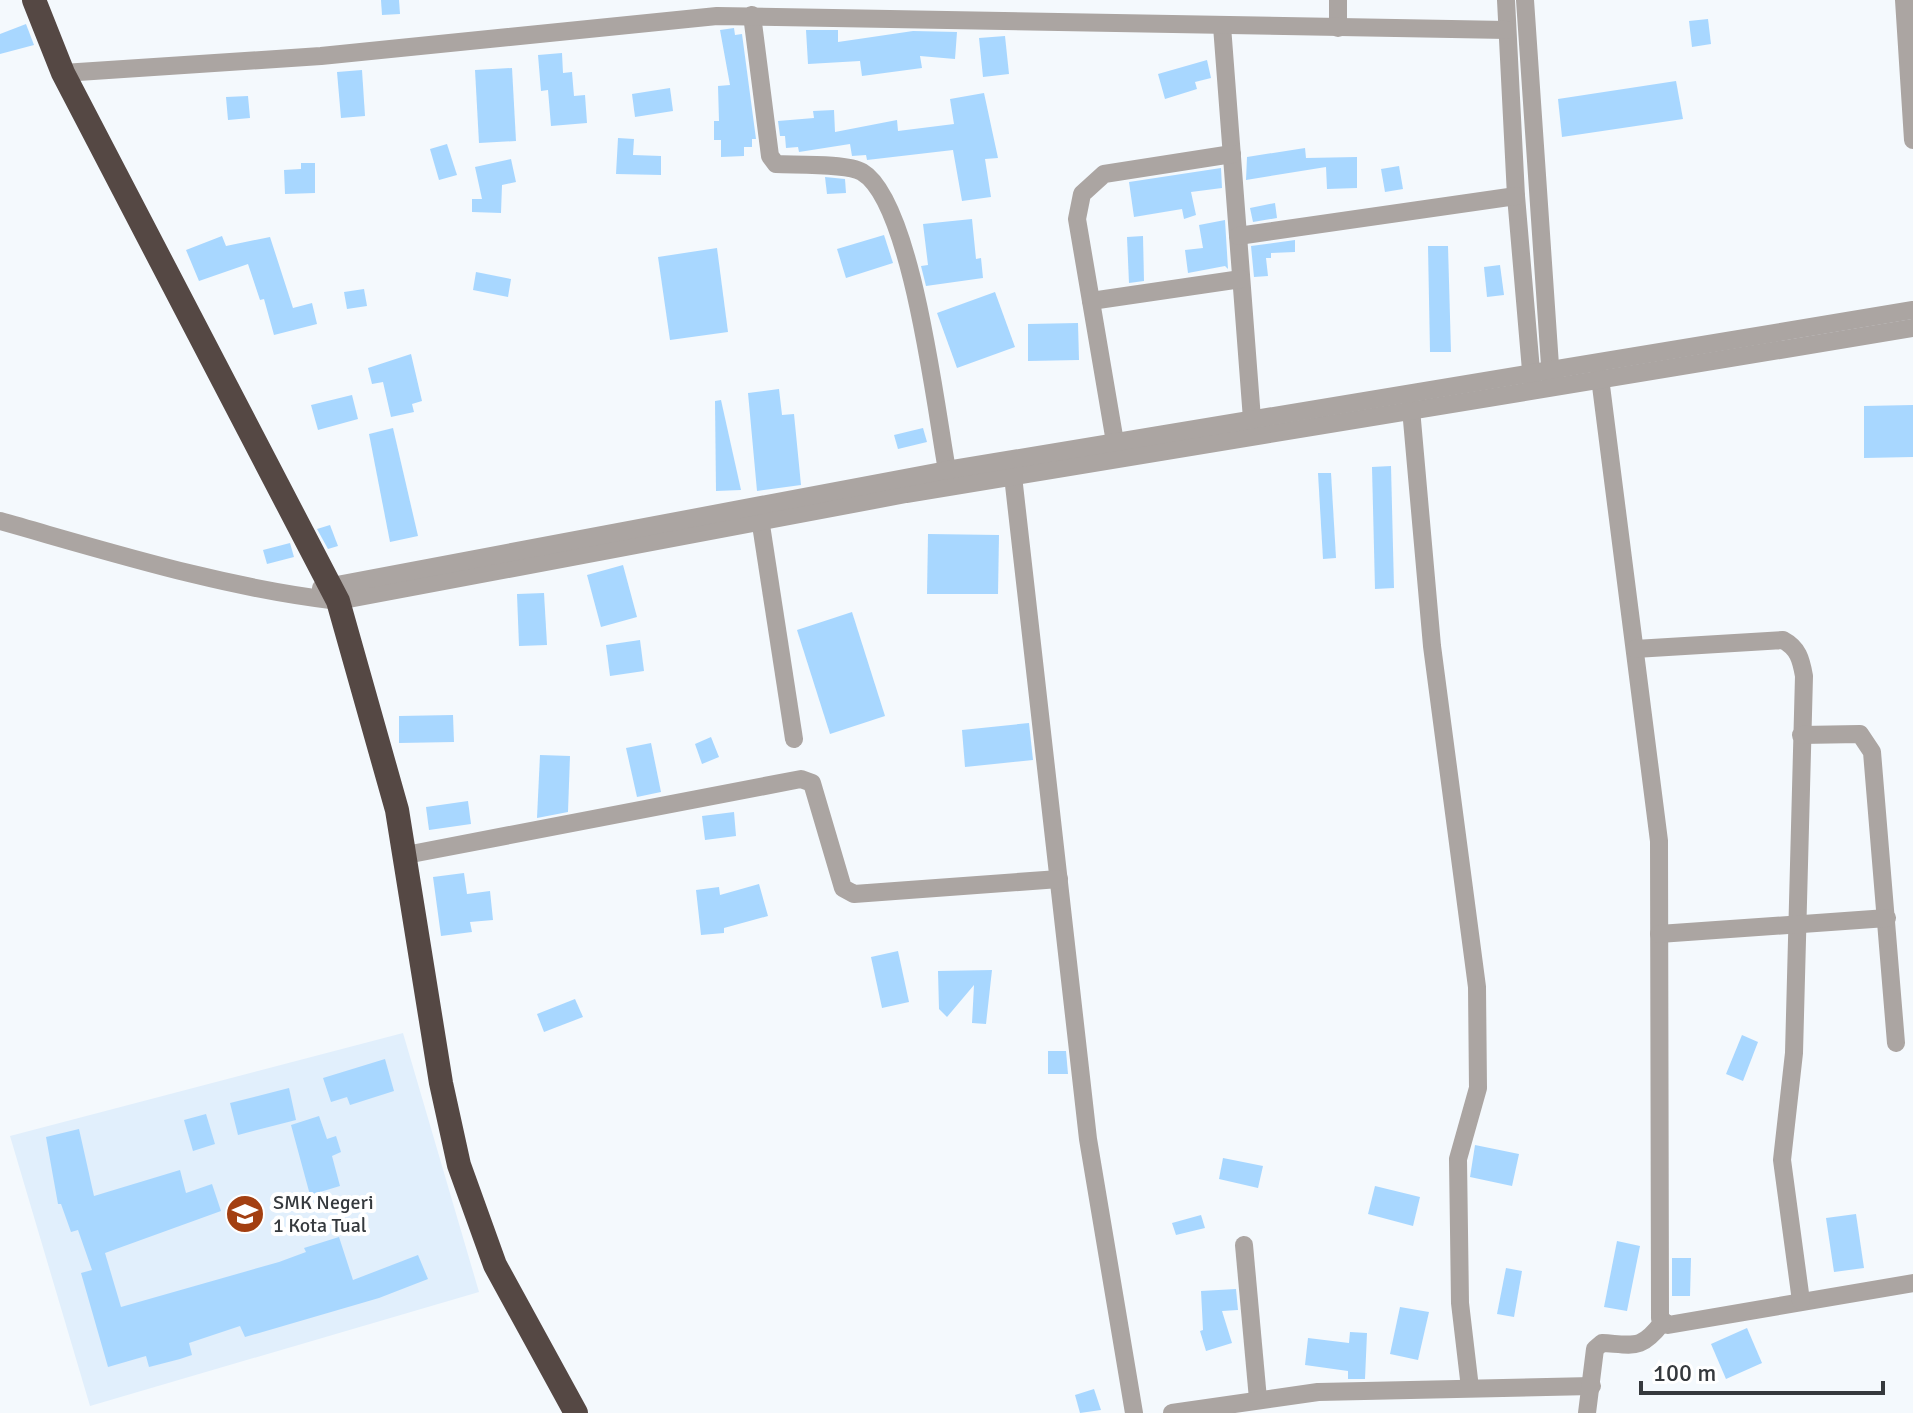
<svg xmlns="http://www.w3.org/2000/svg" width="1913" height="1413" viewBox="0 0 1913 1413" font-family="Signika,sans-serif">
<style>
.built{fill:#e1effc}
.building{fill:#a8d7ff}
.lines{fill:none;stroke-linecap:round;stroke-linejoin:round}
.minor{stroke:#aba5a2;stroke-width:18}
.highway{stroke:#554844;stroke-width:24}
.labels{text-anchor:middle;stroke-width:8;stroke-linejoin:round;paint-order:stroke}
.poi-label{font-size:20px;fill:#35393d;stroke:#fff;text-anchor:start}
</style>
<rect width="100%" height="100%" fill="#f4f9fd"/>
<path class="built" d="M403 1033 479 1292 90 1406 10 1136Z"/>
<g class="building">
<path d="M381 0H399L400 14 382 15Z"/>
<path d="M1708 19 1711 44 1692 47 1689 21Z"/>
<path d="M26 24 34 45 0 54V34Z"/>
<path d="M734 28 735 35 742 34 756 139H752V147H744V156L721 157V140H714V121H719L718 86 730 85 720 30Z"/>
<path d="M806 30H838V42L913 31 957 32 955 59 920 56 922 68 862 76 860 61 808 64Z"/>
<path d="M1005 36 1009 74 983 77 979 38Z"/>
<path d="M562 53 563 73 572 72 574 96 585 95 587 123 551 126 548 90 541 91 538 55Z"/>
<path d="M1207 60 1211 78 1195 82 1197 89 1165 99 1158 74Z"/>
<path d="M512 68 516 141 479 143 475 70Z"/>
<path d="M362 70 365 116 341 118 337 72Z"/>
<path d="M1676 81 1683 119 1562 137 1558 99Z"/>
<path d="M670 88 673 111 635 117 632 94Z"/>
<path d="M984 93 998 158 985 159 991 197 962 201 953 150 867 160 866 155 852 156 850 144 799 152 798 147 786 148 785 136H780L778 121 814 118 813 111 834 110 835 132 897 120 898 131 954 124 950 99Z"/>
<path d="M248 96 250 118 228 120 226 97Z"/>
<path d="M618 138 634 139 633 155 661 156V175L616 174Z"/>
<path d="M447 144 457 175 439 180 430 149Z"/>
<path d="M1305 148 1306 158 1357 157V188L1327 189 1326 167 1246 180 1247 157Z"/>
<path d="M511 159 516 182 502 185 501 213 472 212V199H482L475 167Z"/>
<path d="M301 163H315V193L285 194 284 170 301 169Z"/>
<path d="M1399 166 1403 189 1385 192 1381 169Z"/>
<path d="M1221 168 1222 188 1191 192 1196 215 1184 219 1182 209 1134 217 1129 182Z"/>
<path d="M825 177 845 179 846 193 827 194Z"/>
<path d="M1275 203 1277 218 1253 222 1250 208Z"/>
<path d="M972 219 976 259 981 258 983 278 926 286 921 266 928 265 923 224Z"/>
<path d="M1225 220 1228 269 1225 266 1188 273 1185 250 1203 248 1199 225Z"/>
<path d="M884 235 893 263 846 278 837 249Z"/>
<path d="M222 236 226 246 270 237 293 308 312 303 317 324 274 335 264 299 260 300 248 264 199 281 186 250Z"/>
<path d="M1143 236 1144 281 1129 283 1127 237Z"/>
<path d="M1295 240V252L1271 253V258H1266L1268 276 1254 277 1251 246Z"/>
<path d="M1428 246H1448L1451 352H1430Z"/>
<path d="M717 248 728 332 670 340 658 257Z"/>
<path d="M1500 265 1504 295 1487 297 1484 267Z"/>
<path d="M476 272 511 279 508 297 473 290Z"/>
<path d="M364 289 367 306 347 309 344 292Z"/>
<path d="M995 292 1015 347 957 368 937 313Z"/>
<path d="M1078 323 1079 360 1028 361V324Z"/>
<path d="M411 354 422 401 412 404 414 412 391 417 383 382 372 384 368 368Z"/>
<path d="M779 389 782 415 794 414 801 485 757 491 748 393Z"/>
<path d="M352 395 358 419 318 430 311 405Z"/>
<path d="M721 400 741 490 716 491 715 401Z"/>
<path d="M1913 405V457L1864 458V406Z"/>
<path d="M393 428 418 536 390 542 369 434Z"/>
<path d="M923 428 927 442 898 449 894 435Z"/>
<path d="M1391 466 1394 588 1375 589 1372 467Z"/>
<path d="M1318 473H1331L1336 558 1323 559Z"/>
<path d="M330 525 338 546 328 549 317 529Z"/>
<path d="M928 534 999 535 998 594H927Z"/>
<path d="M290 543 294 557 267 564 263 550Z"/>
<path d="M623 565 637 617 601 627 587 575Z"/>
<path d="M544 593 547 645 519 646 517 594Z"/>
<path d="M852 612 885 716 830 734 797 630Z"/>
<path d="M640 640 644 671 610 676 606 645Z"/>
<path d="M453 715 454 742 399 743V716Z"/>
<path d="M1029 723 1033 760 965 767 962 730Z"/>
<path d="M711 737 719 757 702 764 695 744Z"/>
<path d="M651 743 661 792 637 797 626 748Z"/>
<path d="M540 755 570 756 568 812 537 818Z"/>
<path d="M468 801 471 824 429 830 426 807Z"/>
<path d="M734 812 736 836 705 840 702 816Z"/>
<path d="M464 873 467 894 490 891 493 920 470 922 472 932 441 936 433 877Z"/>
<path d="M759 884 768 916 724 928V933L701 935 696 890 719 887 720 895Z"/>
<path d="M898 951 909 1002 882 1008 871 957Z"/>
<path d="M992 970 986 1024 972 1023 974 985 947 1017 939 1009 938 971Z"/>
<path d="M575 999 583 1017 544 1032 537 1014Z"/>
<path d="M1742 1035 1758 1042 1743 1081 1726 1074Z"/>
<path d="M1048 1051H1066L1068 1074H1048Z"/>
<path d="M385 1059 394 1091 350 1105 347 1097 331 1102 323 1078Z"/>
<path d="M289 1088 296 1120 238 1135 230 1103Z"/>
<path d="M206 1114 215 1144 193 1151 184 1120Z"/>
<path d="M319 1116 327 1139 336 1136 341 1152 332 1156 340 1186 310 1195 291 1125Z"/>
<path d="M79 1129 94 1196 180 1170 186 1193 212 1184 221 1211 105 1253 121 1307 279 1262 306 1252 304 1248 339 1237 353 1280 418 1255 428 1279 379 1298 245 1337 240 1326 189 1343 192 1355 180 1359 149 1367 146 1356 108 1367 81 1273 92 1270 78 1230 71 1232 61 1204H58L46 1137Z"/>
<path d="M1475 1145 1519 1154 1512 1186 1470 1177Z"/>
<path d="M1223 1158 1263 1166 1258 1188 1219 1179Z"/>
<path d="M1375 1186 1420 1197 1413 1226 1368 1214Z"/>
<path d="M1856 1214 1864 1268 1834 1272 1826 1218Z"/>
<path d="M1201 1215 1205 1228 1176 1235 1172 1223Z"/>
<path d="M1617 1241 1640 1246 1627 1311 1604 1307Z"/>
<path d="M1672 1258H1691L1690 1296H1672Z"/>
<path d="M1506 1268 1522 1271 1514 1317 1497 1314Z"/>
<path d="M1236 1289 1238 1310 1222 1311 1232 1343 1206 1351 1200 1331 1203 1330 1201 1291Z"/>
<path d="M1400 1307 1429 1312 1418 1360 1390 1354Z"/>
<path d="M1747 1328 1762 1363 1726 1379 1711 1344Z"/>
<path d="M1350 1332 1367 1333 1365 1379H1348V1371L1305 1365 1308 1338 1349 1343Z"/>
<path d="M1094 1389 1101 1410 1080 1413 1075 1395Z"/>
</g>
<g class="lines">
<g class="minor">
<path d="M1338 0V28"/>
<path d="M1506 0 1516 196 1532 382"/>
<path d="M1525 0 1551 380"/>
<path d="M1904 0 1913 140"/>
<path d="M752 15 770 156 776 164C796 165 847 163 862 172 912 201 936 411 947 470"/>
<path d="M1222 26 1252 419"/>
<path d="M63 73 321 56 717 16 1507 30"/>
<path d="M1238 236 1516 196"/>
<path d="M1091 301 1241 279"/>
<path d="M1600 378 1659 841 1660 1318 1668 1325 1913 1283"/>
<path d="M1411 409 1432 646 1477 987 1478 1088 1458 1159 1460 1303 1470 1388"/>
<path d="M1115 442 1077 219 1082 194 1104 174 1232 154"/>
<path d="M1013 476 1088 1139 1134 1413"/>
<path d="M759 512 794 739"/>
<path d="M0 521C110 552 224 588 338 601L906 494 1913 328"/>
<path d="M321 588 947 470 1913 310"/>
<path d="M1635 649 1783 640C1798 648 1801 659 1804 676L1794 1053 1782 1160 1801 1301"/>
<path d="M1801 735 1860 734 1872 752 1896 1043"/>
<path d="M406 855 801 779 812 783 843 888 854 894 1059 879"/>
<path d="M1659 934 1887 918"/>
<path d="M1244 1245 1258 1399"/>
<path d="M1172 1413 1318 1392 1592 1386"/>
<path d="M1587 1413 1595 1349 1602 1343C1635 1345 1641 1350 1662 1323"/>
</g>
<path class="highway" d="M34 0 63 73 338 601 397 810 441 1083 459 1165 495 1265 576 1413"/>
</g>
<defs>
<symbol id="school-disc" viewBox="-11 -11 22 22"><circle r="9.5" fill="#a33f11" stroke="#fff"/><path d="M0-5L7-2L0 1L-7-2ZM-4 1L0 2.5L4 1V4Q0 6-4 4Z" fill="#fff"/></symbol>
</defs>
<g fill-rule="evenodd">
<use href="#school-disc" x="223" y="1192" width="44" height="44"/>
</g>
<g class="labels">
<g class="poi-label">
<text x="273" y="1209">SMK Negeri<tspan x="273" dy="23">1 Kota Tual</tspan></text>
</g>
</g>
<path d="M1641 1381v12h242v-12" fill="none" stroke="#35393d" stroke-width="4"/>
<text x="1653" y="1381" font-size="24" fill="#35393d" stroke="#ffffff" stroke-width="6" paint-order="stroke">100 m</text>
</svg>
